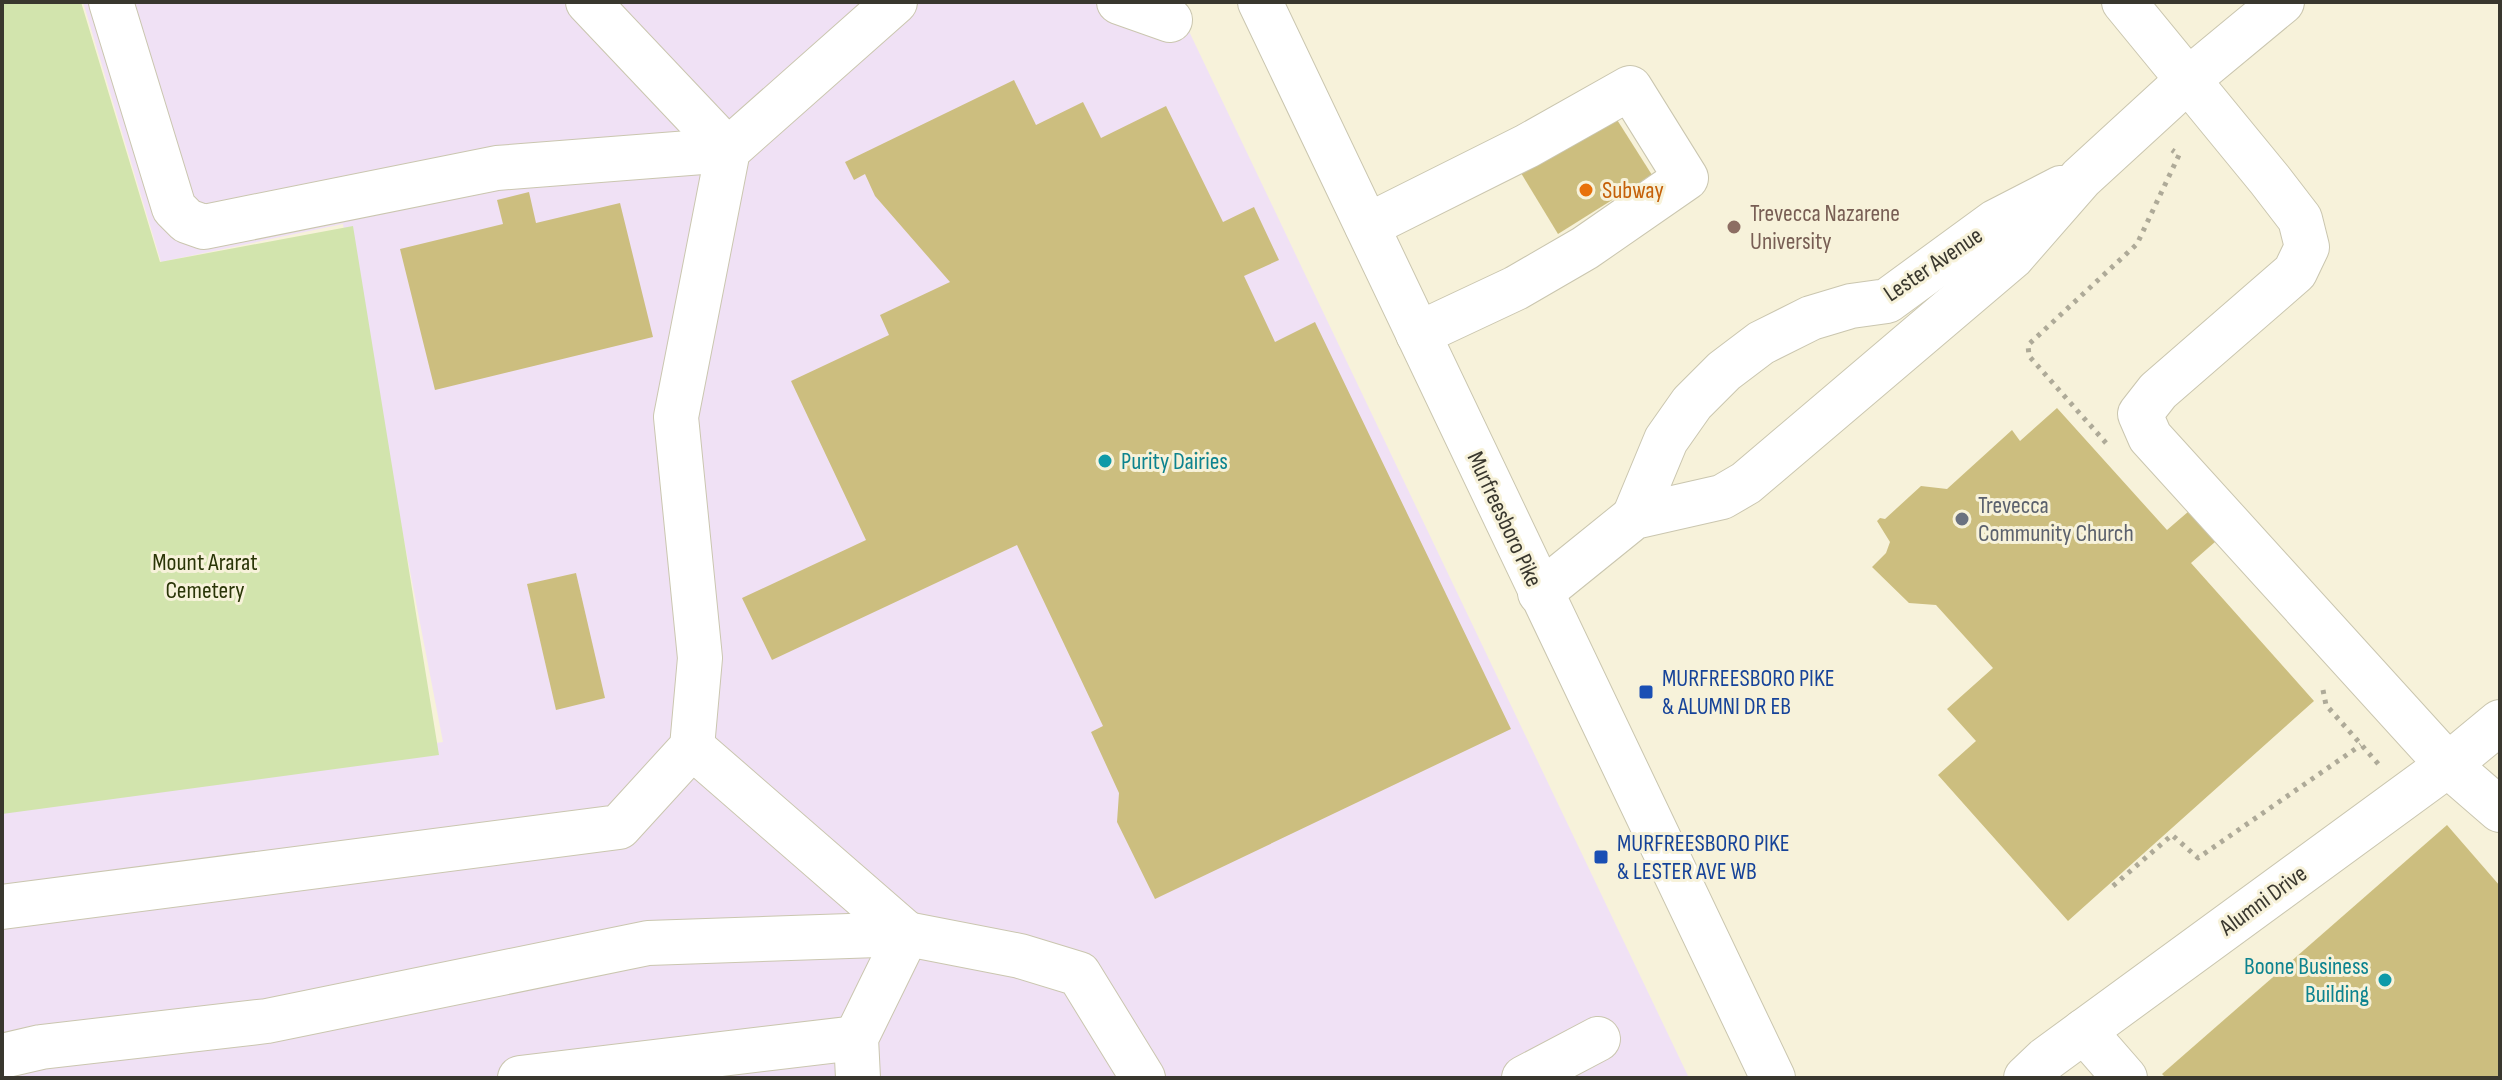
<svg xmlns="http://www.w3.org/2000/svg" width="2502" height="1080" viewBox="0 0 2502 1080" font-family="'Sofia Sans Condensed',sans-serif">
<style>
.industrial{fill:#f0e1f5}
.green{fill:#d2e4ad}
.building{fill:#ccbe7f}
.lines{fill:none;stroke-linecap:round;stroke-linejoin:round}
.minor-casing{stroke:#cac6af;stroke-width:46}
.major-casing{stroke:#cac6af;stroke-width:46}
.path{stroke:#aeaa98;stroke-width:5;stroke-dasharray:4 6;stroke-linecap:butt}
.minor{stroke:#fff;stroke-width:44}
.major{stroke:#fff;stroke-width:44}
.food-dot{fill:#e8710a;stroke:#f7f2da;stroke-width:3}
.education-dot{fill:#8d6e63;stroke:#f7f2da;stroke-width:3}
.culture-dot{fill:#0f9aa8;stroke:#f7f2da;stroke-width:3}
.worship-dot{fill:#6b7280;stroke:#f7f2da;stroke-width:3}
.transit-dot{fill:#1a4fb4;stroke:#f7f2da;stroke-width:3}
.labels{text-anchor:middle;stroke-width:6;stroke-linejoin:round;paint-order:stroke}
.food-label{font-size:24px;fill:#c56008;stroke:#f7f2da;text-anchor:start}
.education-label{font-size:24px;fill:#785e54;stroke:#f7f2da;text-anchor:start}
.street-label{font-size:24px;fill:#39372e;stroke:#f7f2da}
.culture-label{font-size:24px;fill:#0d838f;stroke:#f7f2da;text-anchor:start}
.worship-label{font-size:24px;fill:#5b616d;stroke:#f7f2da;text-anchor:start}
.park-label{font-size:24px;fill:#2a3507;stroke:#f7f2da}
.transit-label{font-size:24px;fill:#164399;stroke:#f7f2da;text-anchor:start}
</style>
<rect width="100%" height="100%" fill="#f7f2da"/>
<path class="industrial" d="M83 2H1175L1689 1078H2V800L443 742 343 224 161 262Z"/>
<path class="green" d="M2 2H81L160 262 353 226 439 755 2 814Z"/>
<g class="building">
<path d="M1014 80 1036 125 1083 102 1101 138 1166 106 1223 222 1254 207 1279 260 1244 276 1275 342 1315 322 1511 729 1155 899 1117 822 1119 793 1091 732 1103 726 1017 545 772 660 742 598 866 540 791 381 889 335 880 315 950 282 875 196 865 174 854 180 845 162Z"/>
<path d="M1614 115 1652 175 1558 234 1521 173Z"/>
<path d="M529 192 536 223 620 203 653 337 435 390 400 249 503 224 497 200Z"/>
<path d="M2057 408 2167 530 2196 505 2223 535 2191 563 2314 701 2068 921 1938 775 1976 741 1947 709 1993 668 1936 605 1909 603 1872 567 1886 553 1890 542 1877 521 1880 518 1885 519 1921 486 1947 489 2012 430 2020 441Z"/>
<path d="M576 573 605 698 556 710 527 584Z"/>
<path d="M2447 825 2500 886V1078H2166L2162 1074Z"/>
</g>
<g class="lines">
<defs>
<g id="minor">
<path d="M111 2 174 208 187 221 204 227 497 168 728 150"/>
<path d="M588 2 728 150"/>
<path d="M1119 2 1170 20"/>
<path d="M2124 2 2270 180 2300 219 2307 247 2295 272 2158 391 2140 414 2150 437 2448 765 2500 810"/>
<path d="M1367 226 1527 146 1630 88 1686 178 1585 248 1516 288 1418 334"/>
<path d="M1634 517 1666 440 1692 403 1724 371 1761 343 1811 318 1851 306 1887 301 1995 222 2061 188"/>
<path d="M1540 593 1634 517 1722 497 1746 483 2012 257 2081 178 2189 79 2282 2"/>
<path d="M692 747 907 934 856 1038 858 1078"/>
<path d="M2 907 619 827 692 747 700 658 676 417 728 150 895 2"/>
<path d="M2084 1031 2125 1078"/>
<path d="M2 1056 41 1047 267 1021 648 943 907 934 1020 956 1079 974 1143 1078"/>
<path d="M520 1078 856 1038"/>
<path d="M1524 1078 1598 1039"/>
<path d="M2026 1078 2046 1059 2448 765 2500 722"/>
</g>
<path id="major" d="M1260 2 1773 1078"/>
</defs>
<use href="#minor" class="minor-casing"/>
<use href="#major" class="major-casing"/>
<g class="path">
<path d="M2106 443 2029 356 2028 345 2137 244 2179 155 2172 150"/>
<path d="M2323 690 2326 705 2381 767"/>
<path d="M2113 886 2172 835 2198 858 2361 745"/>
</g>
<use href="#minor" class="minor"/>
<use href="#major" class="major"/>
</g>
<circle class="food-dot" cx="1586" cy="190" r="8"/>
<circle class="education-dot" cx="1734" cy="227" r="8"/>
<g class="culture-dot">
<circle cx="1105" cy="461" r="8"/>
<circle cx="2385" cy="980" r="8"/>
</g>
<circle class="worship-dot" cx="1962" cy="519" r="8"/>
<g class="transit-dot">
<rect x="1638" y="684" width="16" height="16" rx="4"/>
<rect x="1593" y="849" width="16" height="16" rx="4"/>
</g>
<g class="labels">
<g class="food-label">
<text x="1602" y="198">Subway</text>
</g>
<g class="education-label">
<text x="1750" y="221">Trevecca Nazarene<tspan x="1750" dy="28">University</tspan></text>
</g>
<g class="street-label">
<text transform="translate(1933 264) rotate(-34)" y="8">Lester Avenue</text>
<text transform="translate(1505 519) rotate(65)" y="8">Murfreesboro Pike</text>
<text transform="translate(2263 900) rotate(-36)" y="8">Alumni Drive</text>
</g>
<g class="culture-label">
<text x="1121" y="469">Purity Dairies</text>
<text x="2369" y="974" text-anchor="end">Boone Business<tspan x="2369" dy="28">Building</tspan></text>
</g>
<g class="worship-label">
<text x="1978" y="513">Trevecca<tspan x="1978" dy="28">Community Church</tspan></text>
</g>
<g class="park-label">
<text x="205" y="570">Mount Ararat<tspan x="205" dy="28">Cemetery</tspan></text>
</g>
<g class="transit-label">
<text x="1662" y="686">MURFREESBORO PIKE<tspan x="1662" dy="28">&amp; ALUMNI DR EB</tspan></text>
<text x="1617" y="851">MURFREESBORO PIKE<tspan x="1617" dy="28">&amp; LESTER AVE WB</tspan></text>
</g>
</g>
<rect width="2502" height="1080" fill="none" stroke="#39372e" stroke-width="8"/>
</svg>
